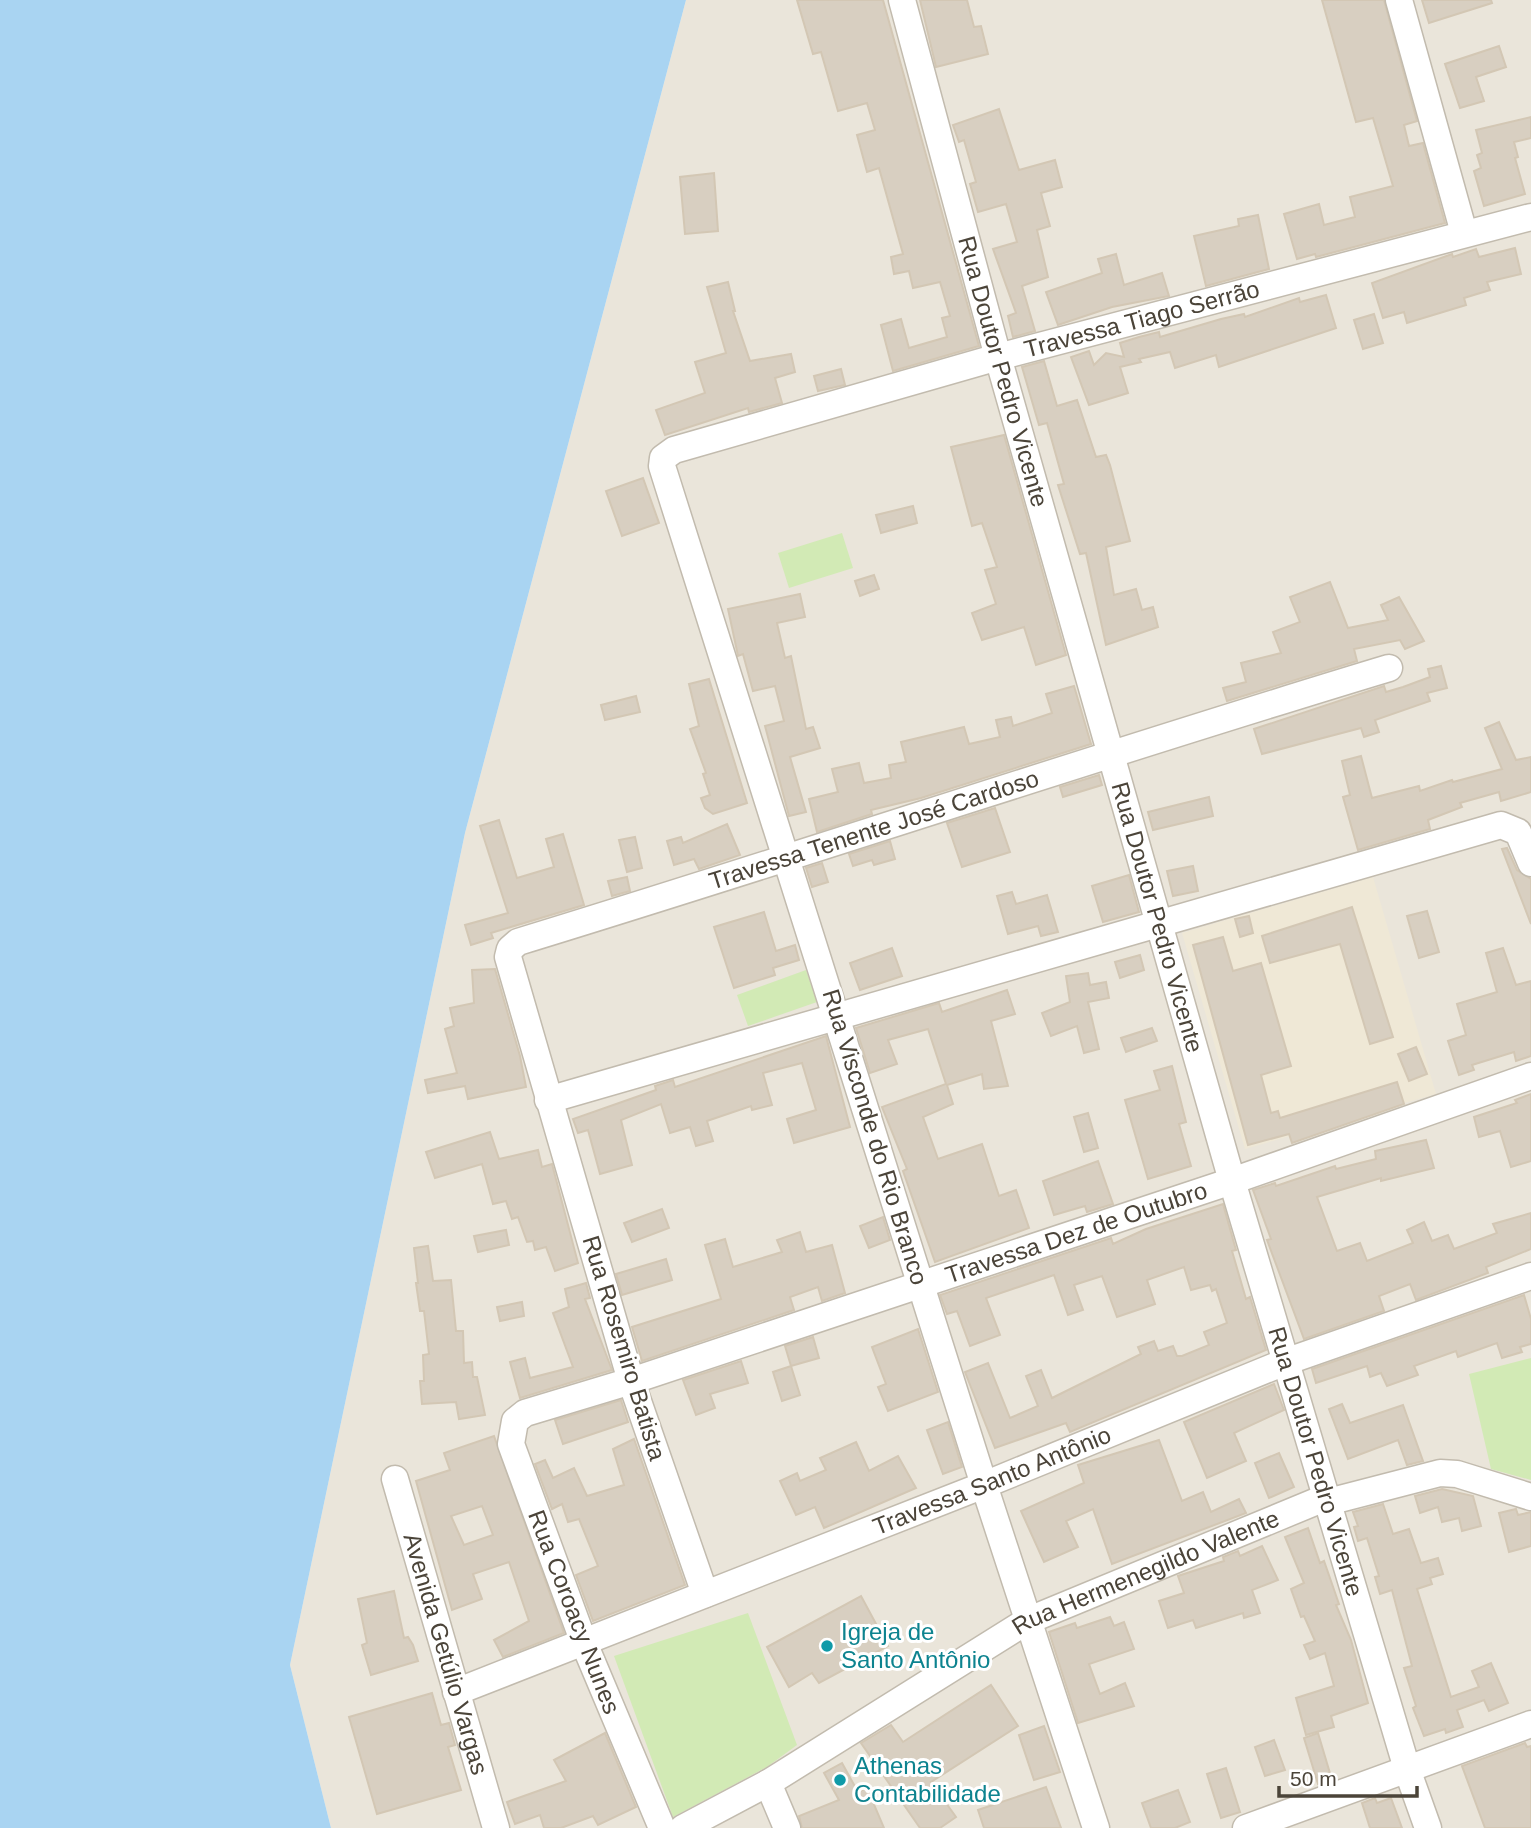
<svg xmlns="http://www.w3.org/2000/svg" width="1531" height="1828" viewBox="0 0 1531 1828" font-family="Arial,sans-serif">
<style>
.residential{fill:#eae5da}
.education{fill:#efe8d6}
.green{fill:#d2eab5}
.water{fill:#a9d4f2}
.building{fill:#d8cfc1;stroke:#d3c7b4;stroke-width:2;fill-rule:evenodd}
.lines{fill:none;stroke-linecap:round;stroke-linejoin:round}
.minor-casing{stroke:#c2bbae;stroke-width:29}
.minor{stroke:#fff;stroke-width:26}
.culture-dot{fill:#0f9aa8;stroke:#fff;stroke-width:2.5}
.labels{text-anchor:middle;stroke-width:6;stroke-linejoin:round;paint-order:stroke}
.street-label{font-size:24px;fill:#4b4439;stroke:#fff}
.culture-label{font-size:24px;fill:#0d838f;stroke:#fff;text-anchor:start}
</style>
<rect width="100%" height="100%" fill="#f6f3ec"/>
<path class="residential" d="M686 0H1531V1828H331L290 1665 465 833Z"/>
<path class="education" d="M1373 877 1436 1094 1245 1149 1182 933Z"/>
<g class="green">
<path d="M842 533 853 568 789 588 778 553Z"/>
<path d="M806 970 817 1002 748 1026 737 995Z"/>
<path d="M1531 1358V1480L1491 1469 1469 1374Z"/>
<path d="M748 1613 797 1745 767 1767 673 1817 614 1656Z"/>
</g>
<path class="water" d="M0 0H686L465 833 290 1665 331 1828H0Z"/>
<g class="building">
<path d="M797 0H883L979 346 893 371 881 325 901 319 909 348 947 337 942 318 950 316 940 282 913 288 909 271 894 274 891 257 903 254 879 168 867 172 857 135 875 130 867 103 838 111 821 52 813 54Z"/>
<path d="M920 0H967L974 27 981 26 988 54 936 67Z"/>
<path d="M1322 0H1384L1417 121 1404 125 1409 146 1423 143 1445 223 1316 257 1315 254 1297 259 1284 214 1319 204 1324 225 1355 217 1350 197 1393 186 1373 118 1356 122Z"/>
<path d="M1422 0H1491L1492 3 1429 23Z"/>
<path d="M1499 46 1506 67 1476 77 1484 101 1460 108 1445 64Z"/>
<path d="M999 109 1019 170 1055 160 1062 187 1041 193 1050 226 1037 230 1048 277 1022 286 1035 331 1013 337 1008 316 1016 313 993 249 1017 242 1006 204 978 212 970 184 976 182 964 140 959 142 953 125Z"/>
<path d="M1531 117V138L1514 142 1518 157 1515 158 1525 194 1484 206 1474 171 1481 168 1477 155 1482 153 1476 130Z"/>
<path d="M714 173 718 231 685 234 680 177Z"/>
<path d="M1258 215 1269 269 1206 286 1194 236 1239 226 1238 219Z"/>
<path d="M1515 248 1521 274 1487 282 1490 290 1464 298 1466 305 1407 323 1404 312 1383 318 1372 283 1452 254 1453 257 1476 249 1479 257Z"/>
<path d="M1116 254 1124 285 1162 273 1169 296 1112 307 1058 325 1046 292 1102 273 1098 259Z"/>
<path d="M728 282 735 311H733L750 361 791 354 795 372 775 378 782 403 749 412 748 408 665 435 656 410 705 393 695 362 726 353 707 287Z"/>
<path d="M1326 295 1336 328 1219 367 1216 355 1175 368 1170 352 1139 359 1141 362 1120 367 1128 393 1089 405 1071 357 1089 351 1094 365 1106 353 1124 357 1120 343 1139 337 1159 332 1160 337 1221 319 1244 314 1245 317 1299 298 1300 302Z"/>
<path d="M1374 314 1383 343 1363 349 1354 320Z"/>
<path d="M1044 361 1057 406 1077 400 1096 457 1106 455 1110 465 1130 541 1106 547 1114 595 1136 589 1142 610 1153 607 1158 627 1106 645 1086 553 1080 554 1058 485 1064 484 1047 423 1039 425 1022 367Z"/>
<path d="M841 369 845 385 818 391 814 376Z"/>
<path d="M1004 435 1066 655 1036 665 1024 627 982 640 972 613 996 604 985 570 997 567 982 523 972 526 951 447Z"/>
<path d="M643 478 659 523 622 536 606 491Z"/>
<path d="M913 506 917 523 881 533 876 515Z"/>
<path d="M874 575 879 589 860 596 855 581Z"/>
<path d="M1330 582 1348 628 1388 620 1381 605 1399 597 1424 641 1405 649 1400 640 1354 649 1357 661 1227 701 1223 688 1246 682 1241 663 1281 653 1273 632 1300 622 1290 597Z"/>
<path d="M800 594 805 617 777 623 785 658 791 656 806 729 813 727 820 748 790 757 806 812 789 816 765 726 784 721 775 686 753 691 743 654 738 656 737 651 728 609Z"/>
<path d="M1441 666 1447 688 1427 693 1430 701 1375 720 1379 732 1364 737 1361 728 1262 754 1254 729 1384 686 1386 692 1403 687 1430 677 1428 669Z"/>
<path d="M709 679 747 803 713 814 705 808 701 798 710 795 703 774 706 773 690 729 699 726 689 684Z"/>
<path d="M1074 686 1091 744 921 798 871 810 872 814 817 832 809 799 838 792 832 769 859 763 864 783 891 778 889 765 906 762 901 742 964 727 969 744 1000 737 996 720 1011 717 1013 726 1052 713 1046 694Z"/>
<path d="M636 696 640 712 605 720 601 705Z"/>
<path d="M1499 722 1516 760 1531 757V792L1501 801 1499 792 1460 803 1462 807 1428 820 1430 829 1358 850 1343 797 1350 795 1342 761 1361 756 1372 798 1419 786 1420 791 1452 780 1453 782 1502 769 1485 728Z"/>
<path d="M1099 775 1102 785 1063 797 1060 787Z"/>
<path d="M1209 797 1213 816 1153 830 1148 812Z"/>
<path d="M995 808 1010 852 962 867 947 823Z"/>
<path d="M499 820 517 878 554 867 546 839 563 834 584 905 491 933 493 938 471 945 465 925 508 913 480 826Z"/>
<path d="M727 824 740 855 699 869 694 859 674 865 667 841 681 837 683 843Z"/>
<path d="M635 837 642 868 627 872 619 840Z"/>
<path d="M890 841 895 859 874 865 872 860 853 866 849 854Z"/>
<path d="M1507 848 1517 870 1531 879V924L1502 849Z"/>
<path d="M822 863 828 882 812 887 806 868Z"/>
<path d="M1193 866 1198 891 1173 896 1167 871Z"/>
<path d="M1129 875 1139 912 1103 922 1092 886Z"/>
<path d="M627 877 630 891 612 896 608 881Z"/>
<path d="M1012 892 1016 904 1047 895 1058 932 1041 936 1038 926 1008 934 997 896Z"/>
<path d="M1352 907 1393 1037 1370 1044 1340 944 1270 963 1262 936Z"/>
<path d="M1427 911 1439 952 1419 958 1407 916Z"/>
<path d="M764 912 776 951 795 945 799 960 773 968 775 975 734 988 714 927Z"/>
<path d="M1249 916 1253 933 1240 937 1235 919Z"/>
<path d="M1223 937 1233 971 1261 963 1291 1066 1261 1075 1271 1113 1278 1111 1280 1118 1397 1082 1404 1104 1292 1143 1289 1134 1248 1145 1193 945Z"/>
<path d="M892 948 902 976 860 990 850 963Z"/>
<path d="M1503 948 1516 985 1531 981V1056L1516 1061 1514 1052 1472 1065 1474 1070 1459 1075 1448 1041 1466 1035 1457 1004 1497 992 1486 953Z"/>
<path d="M1140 955 1144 970 1120 978 1115 962Z"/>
<path d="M495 969 520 1056 526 1087 468 1099 465 1086 428 1093 425 1080 457 1073 445 1029 454 1026 450 1008 474 1003 472 970Z"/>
<path d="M1088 973 1090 985 1106 982 1109 998 1088 1002 1099 1049 1084 1053 1077 1026 1051 1036 1042 1013 1070 1002 1066 976Z"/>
<path d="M1007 990 1015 1014 991 1021 1008 1086 984 1089 982 1074 947 1085 953 1104 923 1117 938 1159 982 1144 999 1196 1016 1190 1029 1228 935 1262 903 1171 907 1169 882 1107 946 1084 928 1029 888 1040 897 1064 870 1073 856 1028 939 1003 942 1012Z"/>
<path d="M1152 1028 1157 1041 1126 1052 1121 1038Z"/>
<path d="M826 1036 850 1127 794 1143 787 1119 816 1110 802 1063 763 1073 772 1105 752 1110 751 1106 707 1121 713 1141 696 1146 690 1127 670 1133 661 1104 621 1120 632 1165 600 1174 588 1130 578 1133 573 1119 656 1090 655 1086 673 1080 675 1087Z"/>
<path d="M1416 1047 1427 1074 1409 1081 1398 1054Z"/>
<path d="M1172 1066 1186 1122 1179 1124 1191 1166 1148 1179 1125 1100 1160 1090 1154 1071Z"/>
<path d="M1531 1094V1161L1511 1167 1500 1131 1479 1137 1474 1117 1517 1103 1515 1100Z"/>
<path d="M1088 1113 1098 1148 1084 1152 1074 1117Z"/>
<path d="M490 1132 499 1159 538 1150 542 1167 552 1164 578 1263 555 1271 546 1247 535 1250 533 1241 527 1242 518 1217 512 1219 506 1201 493 1204 482 1164 435 1178 426 1152Z"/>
<path d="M1426 1140 1434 1168 1381 1181V1178L1317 1197 1337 1251 1360 1243 1367 1261 1413 1243 1407 1230 1424 1222 1432 1241 1448 1235 1454 1249 1497 1233 1493 1224 1531 1213V1249L1486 1267 1488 1273 1416 1300 1410 1284 1379 1296 1384 1311 1304 1339 1267 1240 1271 1239 1253 1190 1275 1183 1276 1186 1335 1166 1336 1169 1376 1159 1375 1151Z"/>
<path d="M1098 1161 1113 1204 1087 1212 1085 1206 1054 1215 1043 1181Z"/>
<path d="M1223 1204 1236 1250 1232 1251 1246 1299 1250 1297 1266 1350 1070 1432 1066 1423 995 1448 965 1372 988 1363 1010 1418 1038 1406 1026 1376 1041 1370 1052 1398 1141 1354 1138 1347 1154 1341 1158 1351 1173 1346 1177 1356H1182L1209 1345 1204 1332 1227 1323 1216 1289 1212 1291 1210 1285 1191 1290 1184 1267 1147 1280 1155 1304 1117 1317 1102 1276 1074 1285 1083 1310 1068 1315 1054 1275 986 1298 1000 1335 970 1346 957 1311 947 1314 940 1295 1111 1238 1113 1244 1146 1229Z"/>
<path d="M662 1209 669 1228 632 1242 624 1223Z"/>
<path d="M883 1217 890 1240 869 1248 860 1226Z"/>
<path d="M506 1230 509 1245 478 1252 474 1236Z"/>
<path d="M800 1232 806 1252 832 1245 845 1293 822 1301 818 1287 790 1297 794 1310 642 1361 632 1327 721 1299 705 1245 725 1239 733 1267 782 1252 777 1240Z"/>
<path d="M428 1246 433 1281 451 1280 456 1331H463L464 1363 472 1362 473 1377H477L485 1415 459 1419 456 1402 422 1404 420 1381H424L423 1355 429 1354 424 1311H420L416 1283H418L414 1248Z"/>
<path d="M666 1259 672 1280 622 1295 616 1274Z"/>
<path d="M586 1283 590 1298 585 1299 612 1370 520 1398 510 1362 525 1358 530 1378 573 1367 553 1313 569 1307 565 1289Z"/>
<path d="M1524 1295 1531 1319V1344L1520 1347 1522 1352 1502 1358 1497 1343 1458 1357 1456 1351 1414 1366 1418 1375 1387 1386 1381 1373 1370 1377 1367 1366 1316 1383 1312 1369Z"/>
<path d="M522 1302 524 1316 500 1321 497 1307Z"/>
<path d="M918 1329 938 1392 888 1411 878 1387 886 1384 872 1347Z"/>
<path d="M813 1337 819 1358 791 1366 785 1346Z"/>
<path d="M741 1361 748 1383 710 1394 715 1408 696 1415 683 1380Z"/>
<path d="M791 1366 800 1395 782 1401 773 1372Z"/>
<path d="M1274 1384 1284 1410 1234 1433 1246 1461 1207 1478 1184 1422Z"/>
<path d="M621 1400 628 1422 563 1444 555 1420Z"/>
<path d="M1342 1404 1350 1423 1403 1405 1423 1461 1407 1465 1398 1440 1348 1459 1329 1409Z"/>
<path d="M948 1422 962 1467 943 1474 927 1430Z"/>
<path d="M494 1436 564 1633 503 1657 494 1640 529 1621 509 1562 473 1574 482 1599 452 1610 416 1481 450 1470 444 1453ZM482 1506 493 1535 464 1545 451 1516Z"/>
<path d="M634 1439 685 1585 593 1621 576 1575 598 1566 579 1519 568 1522 562 1504 552 1509 535 1464 545 1460 553 1478 574 1468 587 1496 624 1485 613 1449Z"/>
<path d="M1159 1440 1182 1501 1203 1492 1211 1512 1239 1499 1246 1513 1112 1564 1093 1509 1066 1521 1078 1547 1044 1562 1021 1511 1084 1483 1078 1465Z"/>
<path d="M856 1442 869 1471 898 1456 916 1488 824 1528 815 1507 796 1515 780 1481 797 1473 800 1481 826 1470 820 1458Z"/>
<path d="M1279 1453 1294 1487 1269 1498 1255 1463Z"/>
<path d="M1442 1489 1473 1496 1481 1526 1462 1531 1459 1518 1442 1522 1438 1507 1420 1513 1415 1496Z"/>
<path d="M1383 1504 1393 1534 1409 1529 1421 1563 1438 1558 1443 1574 1430 1578 1432 1584 1417 1589 1451 1697 1479 1687 1472 1671 1491 1663 1508 1703 1489 1711 1484 1700 1457 1710 1463 1727 1446 1733 1445 1729 1424 1736 1413 1708 1416 1706 1404 1668 1412 1666 1392 1590 1380 1594 1375 1577 1379 1576 1367 1538 1358 1541 1354 1527 1358 1526 1353 1512Z"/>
<path d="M1516 1509 1518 1515 1531 1512V1546L1509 1552 1499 1513Z"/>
<path d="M1308 1528 1320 1563 1324 1561 1339 1604 1336 1605 1351 1640 1368 1703 1331 1716 1334 1727 1306 1735 1296 1698 1334 1686 1325 1653 1310 1659 1304 1645 1315 1641 1304 1616 1301 1617 1291 1589 1304 1583 1285 1537Z"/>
<path d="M1262 1546 1278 1580 1252 1590 1260 1613 1244 1618 1243 1613 1196 1628 1193 1620 1168 1628 1159 1601 1184 1593 1178 1576 1224 1561 1223 1557 1238 1551 1240 1556Z"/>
<path d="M394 1591 404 1638 408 1637 413 1645 418 1661 371 1675 362 1645 367 1643 358 1599Z"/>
<path d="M861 1596 888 1646 819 1683 812 1673 789 1687 767 1647Z"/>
<path d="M1110 1617 1114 1626 1124 1622 1134 1649 1089 1664 1100 1694 1125 1683 1134 1706 1078 1723 1049 1632 1075 1623 1077 1628Z"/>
<path d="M991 1685 1018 1726 931 1782 956 1817 940 1828H920L861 1743 891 1725 903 1742Z"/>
<path d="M432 1693 441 1725 449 1723 455 1745 448 1747 461 1790 377 1814 349 1717Z"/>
<path d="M1044 1726 1060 1772 1034 1780 1019 1735Z"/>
<path d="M605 1733 636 1807 598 1825 593 1816 561 1828H544L540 1815 515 1824 507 1802 566 1781 554 1760Z"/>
<path d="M1318 1733 1332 1780 1318 1784 1304 1738Z"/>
<path d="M1274 1740 1285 1770 1265 1776 1255 1747Z"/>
<path d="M1525 1743 1527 1747 1531 1746V1828H1485L1462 1766Z"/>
<path d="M842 1763 858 1792 867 1788 884 1828H802L799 1816 839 1800 824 1773Z"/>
<path d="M1226 1768 1240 1812 1221 1818 1207 1774Z"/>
<path d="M1046 1787 1061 1828H984L978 1810Z"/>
<path d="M1178 1790 1190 1822 1175 1828H1151L1142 1803Z"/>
<path d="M1375 1798 1377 1803 1391 1798 1402 1828H1370L1362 1803Z"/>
</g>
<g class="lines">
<defs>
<g id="minor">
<path id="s1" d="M902 0 998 357 1232 1181 1408 1772 1428 1828"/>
<path d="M1399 0 1464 233"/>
<path d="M548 1100 1501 825 1518 832 1531 863"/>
<path id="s2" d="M395 1479 496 1828"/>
<path d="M1328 1502 1440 1473 1457 1474 1531 1497"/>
<path id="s3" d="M705 1594 631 1381 508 957 510 949 518 942C809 853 1097 756 1389 668"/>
<path id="s4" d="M456 1692 984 1485 1285 1362 1531 1276"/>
<path d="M768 1783 787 1828"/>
<path id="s5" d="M662 1828 584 1643 511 1444 515 1421 525 1413 631 1381 1232 1181 1531 1076"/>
<path id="s6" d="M683 1828 768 1783 1027 1621 1327 1497"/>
<path id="s7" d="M1096 1828 984 1485 662 466 663 458 674 450 998 357 1531 217"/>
<path d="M1246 1828 1531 1724"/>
</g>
</defs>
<use href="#minor" class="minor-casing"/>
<use href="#minor" class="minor"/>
</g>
<g class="culture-dot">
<circle cx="827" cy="1646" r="7"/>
<circle cx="840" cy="1780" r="7"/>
</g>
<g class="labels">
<g class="street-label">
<text dy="8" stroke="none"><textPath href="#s7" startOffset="1937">Travessa Tiago Serrão</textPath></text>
<text dy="8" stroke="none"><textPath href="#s1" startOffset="385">Rua Doutor Pedro Vicente</textPath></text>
<text dy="8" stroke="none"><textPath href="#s3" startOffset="1059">Travessa Tenente José Cardoso</textPath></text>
<text dy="8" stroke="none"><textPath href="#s1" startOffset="952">Rua Doutor Pedro Vicente</textPath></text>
<text transform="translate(875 1137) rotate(73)" y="8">Rua Visconde do Rio Branco</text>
<text dy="8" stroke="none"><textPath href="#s5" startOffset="1029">Travessa Dez de Outubro</textPath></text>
<text transform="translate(624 1348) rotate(73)" y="8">Rua Rosemiro Batista</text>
<text dy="8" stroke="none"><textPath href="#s1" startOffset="1519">Rua Doutor Pedro Vicente</textPath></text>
<text dy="8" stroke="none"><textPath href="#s4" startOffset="576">Travessa Santo Antônio</textPath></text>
<text dy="8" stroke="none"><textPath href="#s6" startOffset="530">Rua Hermenegildo Valente</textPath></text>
<text transform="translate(574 1612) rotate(69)" y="8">Rua Coroacy Nunes</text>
<text dy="8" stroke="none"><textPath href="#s2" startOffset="182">Avenida Getúlio Vargas</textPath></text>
</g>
<g class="culture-label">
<text x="841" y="1640">Igreja de<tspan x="841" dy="28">Santo Antônio</tspan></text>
<text x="854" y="1774">Athenas<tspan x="854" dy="28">Contabilidade</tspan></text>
</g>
</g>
<path d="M1279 1786v10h138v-10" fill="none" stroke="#4b4439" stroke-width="3.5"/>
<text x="1290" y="1786" font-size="21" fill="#4b4439" stroke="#ffffff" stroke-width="5" paint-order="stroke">50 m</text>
</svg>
